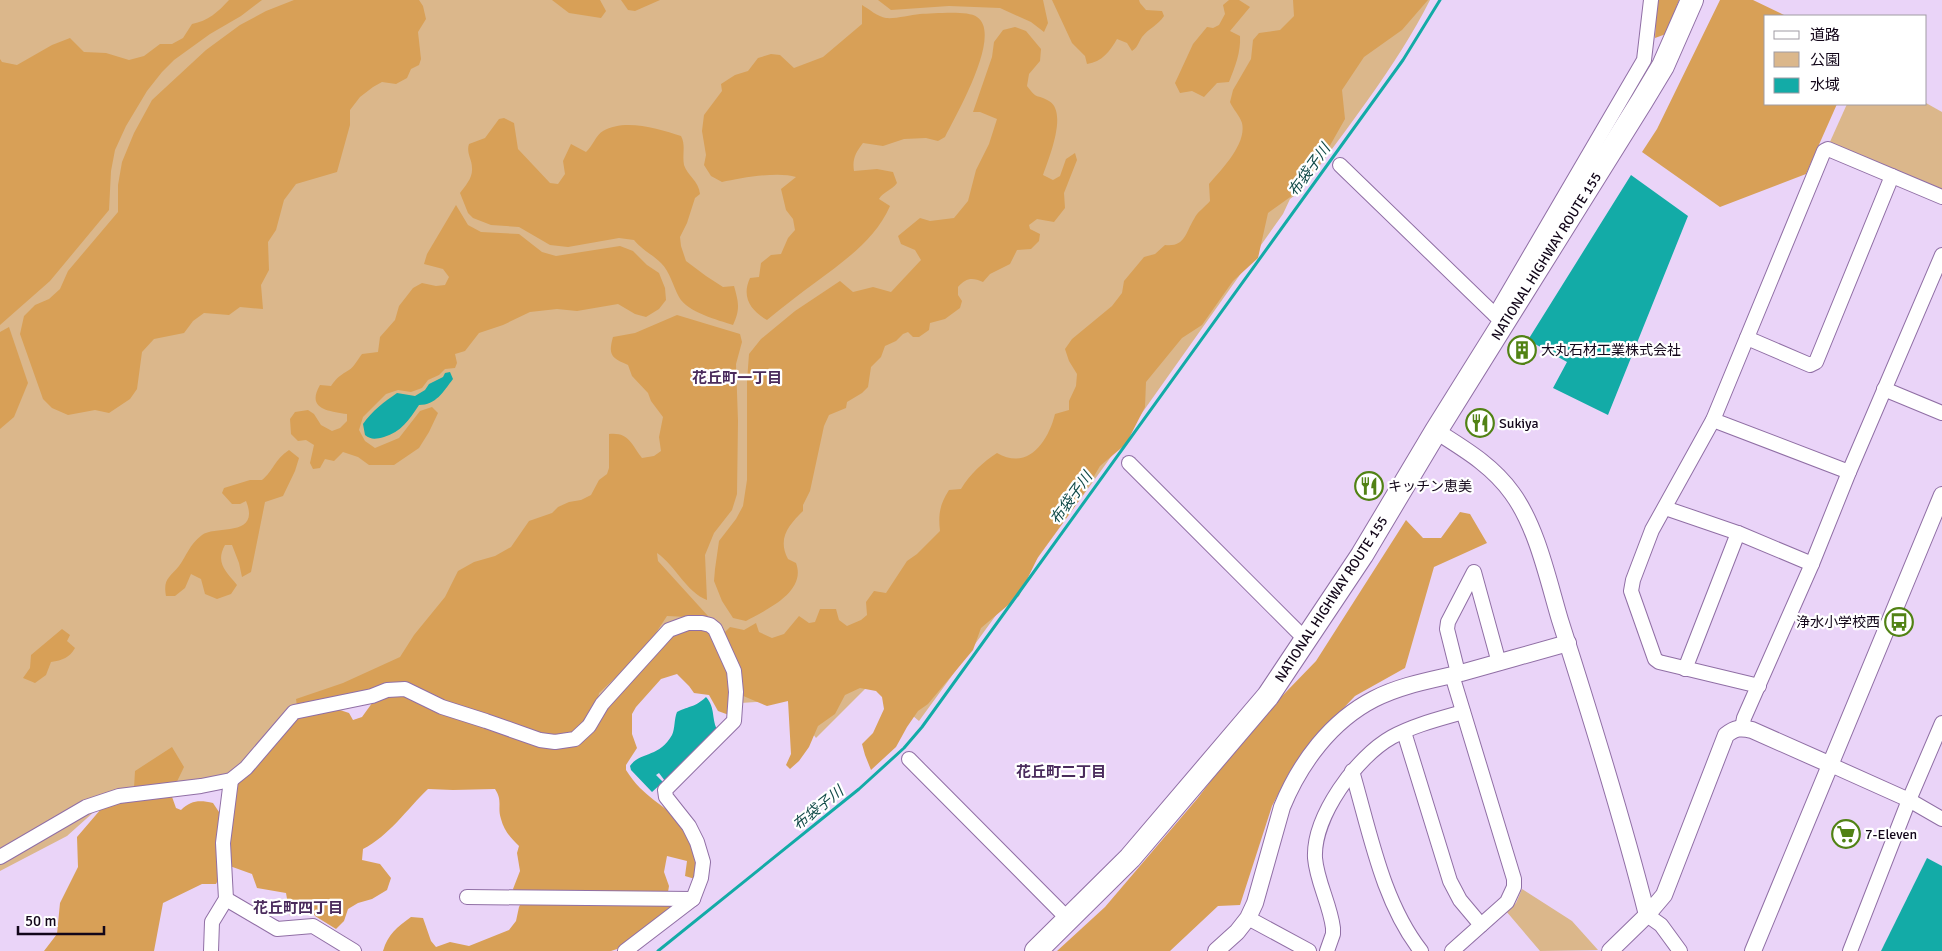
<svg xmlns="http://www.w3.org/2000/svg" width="1942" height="951" viewBox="0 0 1942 951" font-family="Signika,'Noto Sans JP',sans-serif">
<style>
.green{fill:#dbb78b}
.forest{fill:#d8a057}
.water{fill:#13aba7}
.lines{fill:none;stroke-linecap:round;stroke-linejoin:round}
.stream{stroke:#13aba7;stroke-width:3}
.minor-casing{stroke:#906fa5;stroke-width:16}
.tertiary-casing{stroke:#906fa5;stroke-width:18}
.trunk-casing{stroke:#906fa5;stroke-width:24}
.minor{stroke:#fff;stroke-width:14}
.tertiary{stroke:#fff;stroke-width:16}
.trunk{stroke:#fff;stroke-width:22}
.labels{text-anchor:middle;stroke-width:4.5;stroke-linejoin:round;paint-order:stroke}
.street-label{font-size:14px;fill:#120619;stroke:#fff}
.poi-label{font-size:14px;fill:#120619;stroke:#fff;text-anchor:start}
.water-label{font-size:15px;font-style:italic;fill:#114a48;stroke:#fff}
.neighbourhood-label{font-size:15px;font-weight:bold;fill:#4a2b5c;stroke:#fff}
</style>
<rect width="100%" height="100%" fill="#ead4f8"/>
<g class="green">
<path d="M0 0H1430C1396 67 1346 129 1302 190L1290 199 1283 214 1103 468 919 721 872 682 816 738 787 700 740 703 718 627 581 730 353 694 221 779 105 802 67 836 0 871Z"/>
<path d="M1926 103 1942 112V189L1829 144 1847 104Z"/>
<path d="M1522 889 1572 921 1598 950 1540 951 1506 911 1516 903Z"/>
</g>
<g class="forest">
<path d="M229 0H262L241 16 210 34 174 60 162 72 147 91 126 126 115 150 111 171 109 210 50 281 0 325V59L2 62 17 65 52 45 70 38 84 52 106 53 129 60 144 56 160 44H172L183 38 192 24C208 21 218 12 229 0Z"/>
<path d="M294 0H419L423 6 426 19 418 32 421 59 419 65 411 69 407 78 396 84 382 82 373 87 360 97 350 110V125L337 172 296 184 284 200 276 230 268 242 269 270 261 285 263 309 240 307 229 315 204 313 193 321 184 333 154 339 142 352 137 389 130 399 109 413 95 410 68 415 52 408 43 399 20 334 24 316 35 305 49 299 60 289 68 271 118 212V185L122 162 134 133 152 100 206 50 240 25 266 11Z"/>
<path d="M552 0H600L606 11 601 18 569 13Z"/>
<path d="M621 0H660L635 11 628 10Z"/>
<path d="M878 0H1043L1048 23 1044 32 1031 22 1000 8 949 6 891 10Z"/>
<path d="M1052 0H1139L1140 3 1146 10 1162 11 1164 16C1158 25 1148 29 1142 37 1138 43 1138 47 1132 51L1127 43 1117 39C1110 51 1102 62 1087 64L1085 56 1072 43Z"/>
<path d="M1229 0H1239L1250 7 1230 31 1240 36C1241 52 1235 67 1229 82L1217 83 1204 97 1192 91 1180 93 1175 83 1193 44 1207 27 1213 28 1219 25 1225 14 1223 5Z"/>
<path d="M1293 0H1428L1402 30 1364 57 1342 90 1345 119 1328 149 1305 171 1293 195 1268 213 1258 258 1233 281 1202 325 1182 338 1146 382 1145 407 1126 444 1100 466 1083 495 1038 557 1019 596 981 628 973 650 928 704 918 711 907 727 896 747 871 770 865 755 862 744 873 733 884 709 882 697 876 691 860 688 845 695 835 714 818 726 809 747 799 761 790 769 786 765 791 754 788 701 767 706 741 695 738 662 724 633 730 627 744 630 756 623 759 632 772 638 784 634 799 616 809 623 815 622 820 609H836L839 620 847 626 861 620 867 615 866 602 874 591 886 593 907 561 917 554 940 531C938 514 940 504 949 490L961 489C970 474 983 462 997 453 1028 471 1048 442 1055 414L1069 410V401L1076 386 1077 374 1069 361 1065 349 1072 339 1112 306 1122 293 1124 281 1144 257 1155 254 1165 245C1185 247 1185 234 1194 219 1197 212 1205 207 1210 201L1209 184C1221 170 1247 144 1242 123 1240 116 1233 109 1230 102L1233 90 1251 59 1253 40 1259 33 1280 30 1294 16Z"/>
<path d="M1657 0H1679L1666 34 1655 38Z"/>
<path d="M1720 0H1753L1786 16H1766V104H1837L1806 174 1720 207 1642 152 1657 129Z"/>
<path d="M862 5C869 9 878 17 886 18 895 19 910 15 920 14 933 14 967 10 977 17 1003 34 956 115 945 137L938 141 926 138 904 139 883 146 863 143C856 152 852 159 854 171L877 169 893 172 897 183C892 190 883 192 879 199L890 206C875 240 844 261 816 282 799 294 783 307 767 320 751 311 741 297 750 278L759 277 761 263 771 255 781 254 788 238 795 230 793 219 786 210 781 189 796 177C778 171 741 178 722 182L711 176 704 165 706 155 702 131 704 115 722 91 721 84 735 75 748 71 758 58 771 54 780 55 794 68 823 57 862 24Z"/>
<path d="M1015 27 1026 31 1041 49 1040 61 1029 74 1027 86C1038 101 1036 93 1049 101 1068 112 1049 158 1043 175L1053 180 1060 176 1066 159 1075 153 1077 160 1064 193 1065 208 1054 222 1037 219 1029 225 1030 229 1040 234 1039 241 1031 249 1017 250 1010 264 990 274 983 282C972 277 966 278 958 287V295L962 301 960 308 945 319 930 323 929 330 919 337H913L908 332 903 334 896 341 885 346 881 357 871 367 868 387 862 393 847 402 846 408 829 415 824 426 810 491 803 505V511C789 525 777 538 788 559L796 563C807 592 766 610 746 621L733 618 722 601 714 581 715 569 719 541 736 519 743 506 747 480V381L749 354 761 339 795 311 840 281 853 292 873 287 891 292 921 260 915 250 901 244 898 236 920 218 930 221 954 218 968 201 976 170 989 144 997 119 980 112H973L992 57 994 42 1003 30Z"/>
<path d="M504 118 514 123 518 149 550 183 558 184 565 174 563 161 571 144 586 152C592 147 596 135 603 131 625 118 659 129 681 136 686 145 682 154 684 165 687 175 699 181 700 194L695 198 687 223 680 237 681 246 686 261 706 276 723 287 734 286C739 303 740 310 733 325 718 320 687 312 679 297 673 286 670 272 661 263 652 254 642 250 634 240L619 238 568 247 550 245 519 227 491 225 473 218 468 213 460 193C465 186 473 178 472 168 472 159 466 153 469 144L485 138 499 119Z"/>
<path d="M456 205 468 225 481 232 519 234 542 252 556 256 620 246 633 251 647 265 659 273 665 288 666 300 659 309 646 317 635 314 618 304 577 311 557 309 530 312 503 325 479 333 465 351 455 354 457 363 455 368 445 369 439 375 428 380 422 388 411 392 398 390 386 394 363 417 359 430 365 441 375 448 399 438 420 411 432 407 438 413 429 432 419 448 394 465H369L358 457 343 452 334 461 325 459 320 468 313 469 310 463 314 445 306 440 298 441 291 434 290 419 295 412 308 410 314 414 321 425 332 431 340 428 347 421V414C328 411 306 409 320 385L331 386C337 377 341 375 349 370 354 367 358 359 362 354L378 352 380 337 395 320 399 306 413 288 422 283 436 286 445 285 449 277 443 269 424 264 427 254Z"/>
<path d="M677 315 740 334 742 342 736 364 738 421 737 494 732 510 714 533 705 555 707 600C686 592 676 566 657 553L658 561 708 616 707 618 667 616 644 651 599 693 595 716 577 735 545 738 404 686 359 691 344 703 297 706 296 699 343 683 400 657 414 635 445 597 458 571 474 562 495 556 511 547 529 521 552 513 558 507 569 502 581 500 591 495 599 480 607 474 609 468V434C629 432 631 444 642 458L654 456 661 451 659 437 663 417 651 401 648 393 632 376 628 365C611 358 608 355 613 337L635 333Z"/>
<path d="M9 327 28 383 14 417 0 429V332Z"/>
<path d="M289 450 299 458 295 471 283 496 265 502 251 572 242 577 239 563 232 545H225C215 563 226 571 237 585L231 594 217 599 205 594 201 579 191 574 185 588 175 596H166C163 579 169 578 179 566 187 555 189 545 202 535 216 525 261 538 246 501L240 504H232L222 493 224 488 250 480H262C274 470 274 460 289 450Z"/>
<path d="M1460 512 1470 514 1487 543 1434 567 1405 668 1355 696 1318 735 1289 773 1272 806 1240 905 1218 906 1170 951H1057L1105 907 1197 799 1252 727 1316 661 1406 520 1423 538H1441Z"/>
<path d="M62 629 70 635 67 641 75 648C69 658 63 660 51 662L46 675 35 683 23 678 30 668 31 655Z"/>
<path d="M688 629H706L713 632 730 673 729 715 718 711 709 695 694 693 689 686 677 674 661 679 636 707 632 714V734L637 748 626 765V770C630 776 635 783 640 788 648 796 658 803 667 810 687 829 698 852 695 879L685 876 687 861 667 856 664 872 669 886 668 892 672 910 620 948 611 951H383C388 934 397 927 411 917L423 918 431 941 436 947 450 942 469 946 509 930 516 921 519 907 521 903 513 889 520 871 517 853 519 846C511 838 504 831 501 819 497 807 503 801 495 789L453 790 428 789C407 809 389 836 363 849L362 860 380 864 391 878 387 890 372 899 358 903 348 909 344 921 336 929 315 916 310 907 299 910 290 916 286 893 257 888 252 874 227 865 237 778 294 717 337 709 349 713 353 720 362 717 375 699 405 694 557 746 597 720 674 633Z"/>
<path d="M172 747 184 767 171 794 176 808 181 810C191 800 200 800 213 803L221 815 219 878 216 884H202L163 903 154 951H44L57 934 60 903 78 867 77 837 107 802 134 788 135 771Z"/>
</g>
<g class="water">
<path d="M1631 175 1688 216 1608 415 1553 388 1567 362 1528 340Z"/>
<path d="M450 372 453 379C443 392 436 405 419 405 409 420 401 432 384 437 376 439 371 440 365 435L363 424C372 411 384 402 397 393L415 396 425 390 429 384 443 377 445 373Z"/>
<path d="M706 697C716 708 711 720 718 731L665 781 659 773 656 775 663 782 652 792 631 770 630 766C641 751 659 758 672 735 675 729 674 719 677 712 691 705 694 708 706 697Z"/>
<path d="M1927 858 1942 866V951H1881Z"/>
</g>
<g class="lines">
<path class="stream" d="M658 951 859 789 904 748 922 727 1403 60 1440 0"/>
<defs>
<g id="minor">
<path d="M1340 165 1495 315 1502 320"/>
<path d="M1495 315 1644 60 1651 0"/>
<path d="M1747 338 1810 365 1816 362 1892 176"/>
<path d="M1884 389 1942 413"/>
<path d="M1713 420 1849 472"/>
<path d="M1129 463 1306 640"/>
<path d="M1665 508 1738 533 1812 564"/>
<path d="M1685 669 1738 533"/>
<path d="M1458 673 1447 629 1448 622 1474 572 1499 663"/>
<path d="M1452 675 1514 879V887L1507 902 1452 951"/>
<path d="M1759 686 1659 662 1655 659 1631 591 1633 580 1652 530 1713 420 1824 151 1828 149 1942 197"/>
<path d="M1742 728 1744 718 1812 564 1849 472 1942 255"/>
<path d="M1404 732 1450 881 1460 900 1481 925"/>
<path d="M909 759 1068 919"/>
<path d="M1831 765 1909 800 1942 819"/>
<path d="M1352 771C1370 832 1382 901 1421 951"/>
<path d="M0 857 86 807 119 796 201 786 231 780 246 768 294 712 372 696 387 690 405 689 442 707 486 721 540 740 555 742 575 739 589 726 602 704 669 630 688 623H702L710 625 715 629 734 671 736 692 734 721 665 790 666 797 689 826 697 842 703 862 701 878 693 899 625 951"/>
<path d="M467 897 693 899"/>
<path d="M226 899 277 929 313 926 354 951"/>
<path d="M1647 915 1661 925 1680 951"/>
<path d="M1248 918 1309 951"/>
<path d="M211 951 212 922 226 899 223 843 231 780"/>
<path d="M1327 951 1333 934V928C1330 904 1317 882 1315 858 1313 817 1356 757 1392 737 1414 725 1439 719 1463 712"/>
<path d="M1850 951 1909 800 1942 723"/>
</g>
<g id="tertiary">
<path d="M1436 431C1464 449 1492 465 1512 493 1537 527 1548 580 1560 620 1591 717 1622 816 1647 915"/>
<path d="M1216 951 1237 932 1248 918 1255 903 1282 807C1300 763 1331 721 1374 699 1401 685 1432 680 1461 673 1497 663 1532 653 1568 643"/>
<path d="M1610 951 1647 915 1664 895 1726 735C1735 728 1740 727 1752 730L1831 765"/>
<path d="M1753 951 1942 495"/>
</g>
<path id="trunk" d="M1036 951 1130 858 1268 696 1362 555 1436 431 1642 101 1663 66 1692 0"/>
</defs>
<use href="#minor" class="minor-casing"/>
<use href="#tertiary" class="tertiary-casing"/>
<use href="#trunk" class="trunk-casing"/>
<use href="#minor" class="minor"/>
<use href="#tertiary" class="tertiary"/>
<use href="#trunk" class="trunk"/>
</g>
<defs>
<symbol id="building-ring" viewBox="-11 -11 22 22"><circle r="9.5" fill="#fff" stroke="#518214" stroke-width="1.5"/><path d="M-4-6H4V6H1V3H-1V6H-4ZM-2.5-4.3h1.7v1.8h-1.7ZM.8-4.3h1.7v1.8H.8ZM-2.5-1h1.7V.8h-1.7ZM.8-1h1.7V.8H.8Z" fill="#518214"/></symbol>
<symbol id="restaurant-ring" viewBox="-11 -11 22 22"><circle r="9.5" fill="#fff" stroke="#518214" stroke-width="1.5"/><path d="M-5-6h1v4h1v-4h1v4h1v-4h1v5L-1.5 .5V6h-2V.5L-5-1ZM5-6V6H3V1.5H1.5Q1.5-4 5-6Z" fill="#518214"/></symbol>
<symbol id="bus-ring" viewBox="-11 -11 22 22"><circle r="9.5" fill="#fff" stroke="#518214" stroke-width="1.5"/><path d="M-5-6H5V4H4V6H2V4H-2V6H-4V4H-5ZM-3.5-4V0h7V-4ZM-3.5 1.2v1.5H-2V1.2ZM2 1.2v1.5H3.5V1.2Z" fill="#518214"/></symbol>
<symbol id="supermarket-ring" viewBox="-11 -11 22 22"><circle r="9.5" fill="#fff" stroke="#518214" stroke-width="1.5"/><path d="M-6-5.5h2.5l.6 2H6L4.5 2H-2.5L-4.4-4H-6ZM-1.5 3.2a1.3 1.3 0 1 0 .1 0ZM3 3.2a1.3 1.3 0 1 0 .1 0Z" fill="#518214"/></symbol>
</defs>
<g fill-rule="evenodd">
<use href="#building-ring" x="1506" y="334" width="32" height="32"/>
<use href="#restaurant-ring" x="1464" y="407" width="32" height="32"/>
<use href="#restaurant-ring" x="1353" y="470" width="32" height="32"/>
<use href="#bus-ring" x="1883" y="606" width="32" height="32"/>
<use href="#supermarket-ring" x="1830" y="818" width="32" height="32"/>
</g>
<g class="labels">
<g class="street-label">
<text transform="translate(1546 256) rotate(-58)" y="5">NATIONAL HIGHWAY ROUTE 155</text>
<text transform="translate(1331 599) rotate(-57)" y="5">NATIONAL HIGHWAY ROUTE 155</text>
</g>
<g class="poi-label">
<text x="1541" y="355">大丸石材工業株式会社</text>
<text x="1499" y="428">Sukiya</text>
<text x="1388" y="491">キッチン恵美</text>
<text x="1880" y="627" text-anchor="end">浄水小学校西</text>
<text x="1865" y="839">7-Eleven</text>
</g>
<g class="water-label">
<text transform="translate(1309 170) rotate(-54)" y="5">布袋子川</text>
<text transform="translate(1071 498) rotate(-54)" y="5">布袋子川</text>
<text transform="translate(818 808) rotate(-39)" y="5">布袋子川</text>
</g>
<g class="neighbourhood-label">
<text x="737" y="383">花丘町一丁目</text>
<text x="1061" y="777">花丘町二丁目</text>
<text x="298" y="913">花丘町四丁目</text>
</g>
</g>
<rect x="1764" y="15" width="162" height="90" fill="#ffffff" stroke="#a09ba3"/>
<rect x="1774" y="31" width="25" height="8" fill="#ffffff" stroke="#a09ba3"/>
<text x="1810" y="40" font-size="15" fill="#120619">道路</text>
<rect x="1774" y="52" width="25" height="15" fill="#dbb78b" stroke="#a09ba3"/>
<text x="1810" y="65" font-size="15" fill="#120619">公園</text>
<rect x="1774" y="78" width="25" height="15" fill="#13aba7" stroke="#a09ba3"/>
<text x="1810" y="90" font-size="15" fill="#120619">水域</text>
<path d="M18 926v8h86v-8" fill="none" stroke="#120619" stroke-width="2.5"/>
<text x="25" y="926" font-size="15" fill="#120619" stroke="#ffffff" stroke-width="4" paint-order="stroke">50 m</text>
</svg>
